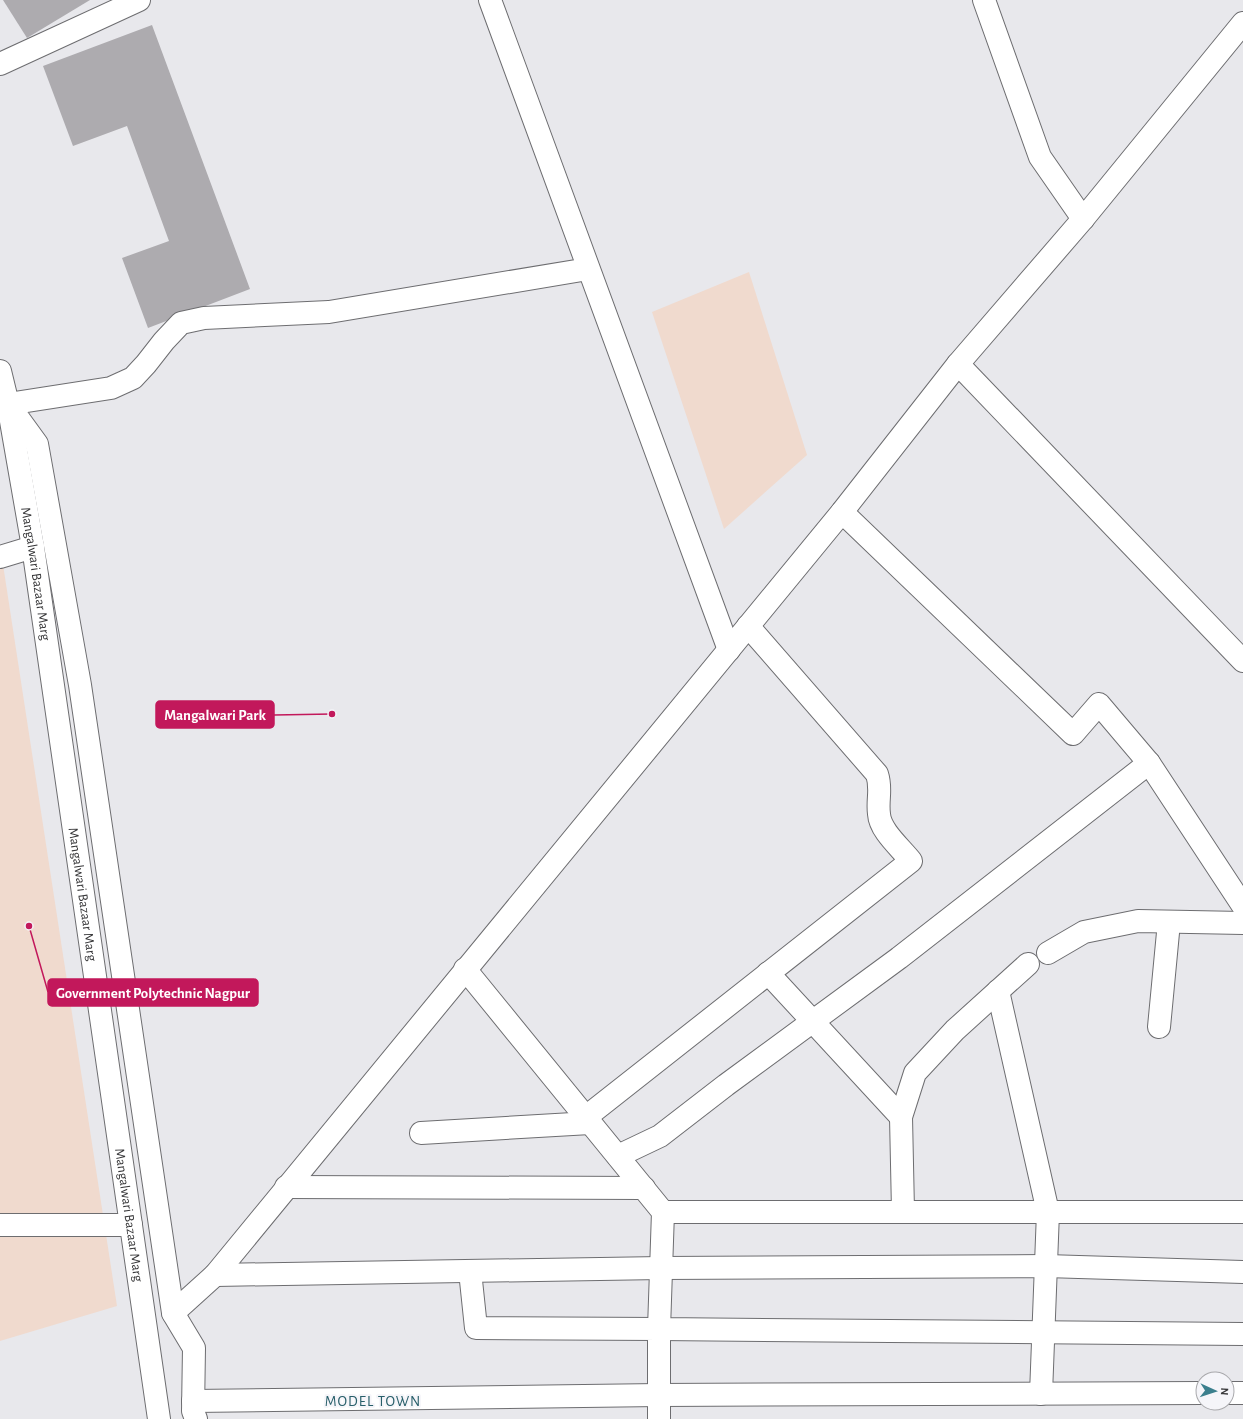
<svg xmlns="http://www.w3.org/2000/svg" width="1243" height="1419" viewBox="0 0 1243 1419" font-family="'Alegreya Sans',sans-serif">
<style>
.education{fill:#f0dace}
.building{fill:#adabaf}
.lines{fill:none;stroke-linecap:round;stroke-linejoin:round}
.minor-casing{stroke:#6d6d70;stroke-width:24}
.minor{stroke:#fff;stroke-width:22}
.labels{text-anchor:middle;stroke-width:4;stroke-linejoin:round;paint-order:stroke}
.street-label{font-size:14px;fill:#373739;stroke:#f5f5f9}
.neighbourhood-label{font-size:15px;letter-spacing:1px;fill:#275e69;stroke:#f5f5f9}
.leader{fill:none;stroke:#c2185b;stroke-width:1.5}
.callout-dot{fill:#c2185b;stroke:#f5f5f9;stroke-width:1.5}
.callout{fill:#c2185b;stroke:#c2185b;stroke-width:1.5}
.callout-label{font-size:15px;text-anchor:middle;font-weight:bold;fill:#fff}
</style>
<rect width="100%" height="100%" fill="#e8e8ec"/>
<g class="education">
<path d="M749 272 807 455 724 529 652 312Z"/>
<path d="M0 545 117 1306 0 1341Z"/>
</g>
<g class="building">
<path d="M3 0H90L27 38Z"/>
<path d="M152 25 250 289 148 328 122 258 169 241 127 126 73 146 43 66Z"/>
</g>
<g class="lines">
<defs>
<g id="minor">
<path d="M490 0 729 650"/>
<path d="M984 0 1040 157 1083 219"/>
<path d="M0 64 139 0"/>
<path d="M958 364 1243 661"/>
<path id="s1" d="M0 371 8 404 33 547 159 1419"/>
<path d="M842 512 1073 734 1099 704 1149 763 1243 906"/>
<path d="M0 557 33 547"/>
<path d="M1048 953 1084 932 1138 921 1243 923"/>
<path d="M465 969 663 1212 659 1329 1243 1334"/>
<path d="M768 973 901 1117"/>
<path d="M998 991 1048 1212 1041 1394"/>
<path d="M1159 1027 1169 922"/>
<path d="M586 1117 911 861C901 848 880 831 879 814 877 799 882 789 877 774L748 626"/>
<path d="M421 1133 590 1123"/>
<path d="M618 1156 660 1136 726 1085 899 958 1149 763"/>
<path d="M286 1187 644 1188"/>
<path d="M903 1211 901 1117 915 1073 955 1030 1028 964"/>
<path d="M663 1212H1243"/>
<path d="M0 1225H131"/>
<path d="M470 1271 476 1328 659 1329V1419"/>
<path d="M215 1275 661 1268 1046 1266 1243 1272"/>
<path d="M173 1313 215 1275 842 512 958 364 1083 219 1243 23"/>
<path d="M1227 1393H1243"/>
<path d="M193 1401 659 1395 1203 1393"/>
<path d="M196 1419 193 1411 194 1348 173 1313 80 685 37 444 8 404 111 388 133 378 146 364 164 341 181 323 204 318 329 312 588 269"/>
</g>
</defs>
<use href="#minor" class="minor-casing"/>
<use href="#minor" class="minor"/>
</g>
<g class="labels">
<g class="street-label">
<text dy="5" stroke="none"><textPath href="#s1" startOffset="206">Mangalwari Bazaar Marg</textPath></text>
<text dy="5" stroke="none"><textPath href="#s1" startOffset="530">Mangalwari Bazaar Marg</textPath></text>
<text dy="5" stroke="none"><textPath href="#s1" startOffset="854">Mangalwari Bazaar Marg</textPath></text>
</g>
<g class="neighbourhood-label">
<text x="373" y="1406">MODEL TOWN</text>
</g>
</g>
<path class="leader" d="M332 714L274 715M29 926L48 992"/>
<g class="callout-dot">
<circle cx="332" cy="714" r="4"/>
<circle cx="29" cy="926" r="4"/>
</g>
<g class="callout">
<rect x="156" y="701" width="118" height="27" rx="4"/>
<rect x="48" y="979" width="210" height="27" rx="4"/>
</g>
<g class="callout-label">
<text x="215" y="720">Mangalwari Park</text>
<text x="153" y="998">Government Polytechnic Nagpur</text>
</g>
<g transform="translate(1215 1391) rotate(93)"><circle r="19" fill="#f5f5f9" stroke="#a9a9ac"/>
<path d="M0-3L7 15L0 10L-7 15Z" fill="#3b7f8d"/>
<text y="-6" font-size="11" font-weight="bold" text-anchor="middle" fill="#373739">N</text>
</g>
</svg>
